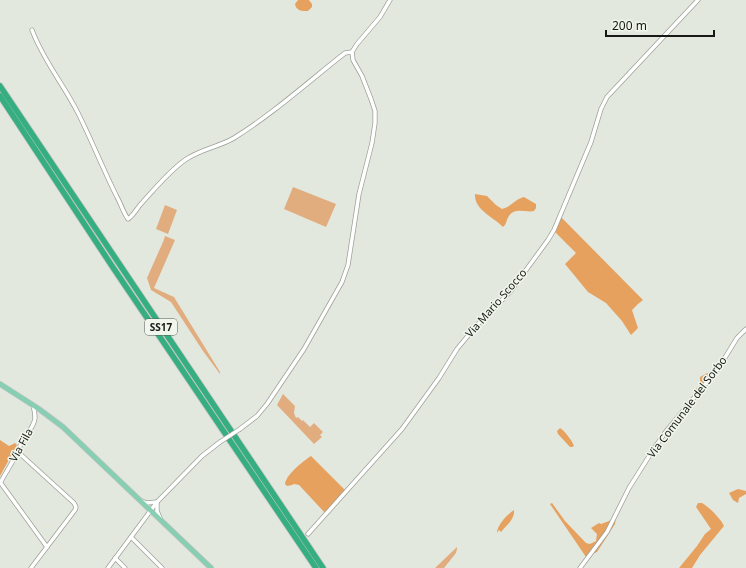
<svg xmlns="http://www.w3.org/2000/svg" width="746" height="568" viewBox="0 0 746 568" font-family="'Noto Sans',sans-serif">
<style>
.green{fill:#e1ad7e}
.forest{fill:#e6a15f}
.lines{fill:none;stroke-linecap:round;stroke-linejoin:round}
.minor-casing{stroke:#9ca198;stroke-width:5}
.major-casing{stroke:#c3c3c2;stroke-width:6}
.highway-casing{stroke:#c3c3c2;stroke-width:7}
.minor{stroke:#fff;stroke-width:3.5}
.major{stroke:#86cfb3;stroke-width:4.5}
.highway{stroke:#35af81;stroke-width:5.5}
.minor-bridge-casing{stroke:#9ca198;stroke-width:5;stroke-linecap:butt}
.minor-bridge{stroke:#fff;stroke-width:3.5}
.labels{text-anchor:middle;stroke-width:3;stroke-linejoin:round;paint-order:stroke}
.shield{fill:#f0f6ec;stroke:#585b56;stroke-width:1}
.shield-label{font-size:10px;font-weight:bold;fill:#171916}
.street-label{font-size:11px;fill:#171916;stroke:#f0f6ec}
</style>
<rect width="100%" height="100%" fill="#e3e8df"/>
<g class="green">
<path d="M293 187 336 204 326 227 284 209Z"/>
<path d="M165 205 177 210 168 234 156 229Z"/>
<path d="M165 236 175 240 154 288 174 297 220 372V374L203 351 171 302 151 290 147 278 163 242Z"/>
<path d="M283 394 295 406 294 413 296 418 298 417 302 421 303 420 310 427 314 423 323 432 320 435 322 437 314 444 277 405Z"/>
<path d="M457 547V549L456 553 444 568H435Z"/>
</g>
<g class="forest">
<path d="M298 0H309L312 4V7L308 11C302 11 296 11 295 4Z"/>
<path d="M475 194 487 196 496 205 502 209C511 207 515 199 524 197L536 204V208L534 211C526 213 515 207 509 216 506 220 507 224 503 227 494 217 474 210 475 194Z"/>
<path d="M561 217 643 300 638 304 632 310 638 328 631 335 622 321 606 303 588 292 565 264 576 253 555 232Z"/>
<path d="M715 369 697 392 695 390 700 385V377Z"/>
<path d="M560 428C564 430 573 442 574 446L572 447H570L558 434 557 431Z"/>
<path d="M0 440 9 446 15 443 17 445 0 476Z"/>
<path d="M311 456 346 491 326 514 299 485 294 484 292 485 287 486 285 484C286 475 303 461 311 456Z"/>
<path d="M738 489 746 491V494L739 498 738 503 733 500 729 493Z"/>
<path d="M552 503 565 521 586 543 590 544 596 541 597 534 591 528 599 523 601 524 609 521 613 518H616L615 524 597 552 586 557 550 504Z"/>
<path d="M698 503H702C709 507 721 519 724 526L700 555 692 568H679L697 546 705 534 711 529 696 507Z"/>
<path d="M514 510C515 519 506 526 501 532L499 530 497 533C497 525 508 514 514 510Z"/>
</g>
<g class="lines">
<defs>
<g id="minor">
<path d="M32 30C43 60 64 85 78 113 92 141 103 169 117 197 121 204 123 212 128 219 133 216 136 210 140 205 154 190 168 172 185 160 200 149 219 147 234 138 274 113 308 82 345 53L352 52"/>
<path d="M240 429 257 416 267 404 304 349 342 282 348 265 359 194 372 143 375 123V111L371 99 362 76 353 60 352 52 357 44 380 17 390 0"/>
<path d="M18 452 74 503 76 507 75 510 31 568"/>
<path d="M0 482 47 547"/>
<path d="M0 483 18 452C20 439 34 430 35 418 35 414 34 409 33 405"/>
<path d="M142 501 146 503 157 502"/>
<path d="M157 503V511L160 518"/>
<path d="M308 534 402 429 439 378 457 349 476 326 510 292 548 240 554 230 591 142 601 109 607 97 698 0"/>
<path d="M131 537 162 568"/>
<path d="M115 558 125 568"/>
<path d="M108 568 157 502 202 456 220 442"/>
<path d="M580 568 607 532 629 488 653 450 667 430 718 369 737 338 746 329"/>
</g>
<path id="major" d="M0 384 39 409 63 427 211 568"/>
<g id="highway">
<path d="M0 86 323 568"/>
<path d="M0 96 112 266 316 568"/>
</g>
</defs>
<use href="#minor" class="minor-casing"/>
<use href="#major" class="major-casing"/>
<use href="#highway" class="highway-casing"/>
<use href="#minor" class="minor"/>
<use href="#major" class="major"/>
<use href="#highway" class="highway"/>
<defs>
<path id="minor-bridge" d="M220 442 240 429"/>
</defs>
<use href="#minor-bridge" class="minor-bridge-casing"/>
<use href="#minor-bridge" class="minor-bridge"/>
</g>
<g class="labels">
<rect class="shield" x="145" y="319" width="32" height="16" rx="3"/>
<g class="shield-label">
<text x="161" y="331">SS17</text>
</g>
<g class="street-label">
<text transform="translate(496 303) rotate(-49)" y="4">Via Mario Scocco</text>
<text transform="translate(687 407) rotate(-53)" y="4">Via Comunale del Sorbo</text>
<text transform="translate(21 445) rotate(-61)" y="4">Via Fila</text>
</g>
</g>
<path d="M606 30v6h108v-6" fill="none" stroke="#171916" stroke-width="2"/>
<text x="612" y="30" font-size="12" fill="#171916" stroke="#f0f6ec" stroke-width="3" paint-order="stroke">200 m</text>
</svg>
